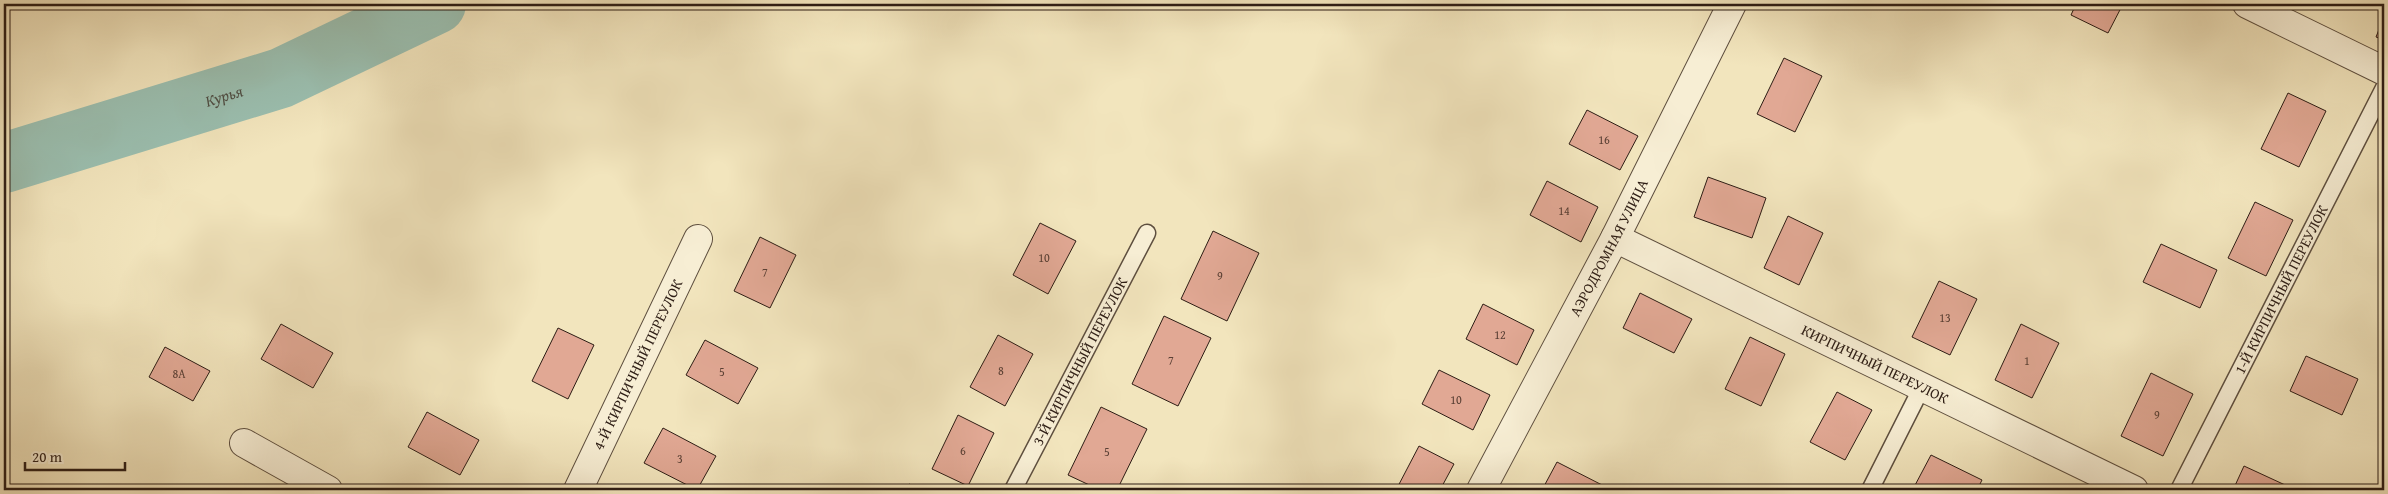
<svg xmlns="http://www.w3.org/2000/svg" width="2388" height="494" viewBox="0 0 2388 494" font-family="'Gentium Book Plus',serif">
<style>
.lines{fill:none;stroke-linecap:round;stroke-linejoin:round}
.river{stroke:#9bbfb0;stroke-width:60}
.building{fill:#e1a894;stroke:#2d1d15}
.lane-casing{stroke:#5e4f3f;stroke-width:19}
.street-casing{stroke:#5e4f3f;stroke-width:30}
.lane{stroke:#f7eed4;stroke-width:16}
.street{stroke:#f7eed4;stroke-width:28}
.labels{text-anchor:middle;stroke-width:4;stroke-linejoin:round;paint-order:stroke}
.number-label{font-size:12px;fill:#5a4035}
.street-label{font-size:15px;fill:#2d1d15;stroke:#f7eed4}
.water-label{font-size:16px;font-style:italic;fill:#4e4e44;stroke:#f7eed4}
</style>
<rect width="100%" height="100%" fill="#f2e5bd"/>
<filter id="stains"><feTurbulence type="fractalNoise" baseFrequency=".004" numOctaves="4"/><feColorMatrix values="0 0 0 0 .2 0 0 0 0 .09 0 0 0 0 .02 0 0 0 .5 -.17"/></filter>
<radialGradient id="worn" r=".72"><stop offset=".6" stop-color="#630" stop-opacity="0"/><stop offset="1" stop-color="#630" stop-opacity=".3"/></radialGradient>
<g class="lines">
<path class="river" id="s1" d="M4 163 281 78 436 4"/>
</g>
<g class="building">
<path d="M2076 4H2123L2108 33 2071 15Z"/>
<path d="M2384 17V40L2376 37Z"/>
<path d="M1784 58 1822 76 1795 132 1757 114Z"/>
<path d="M2288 93 2326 111 2299 167 2261 149Z"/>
<path d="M1587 110 1638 136 1620 170 1569 144Z"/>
<path d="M1708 177 1766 198 1752 238 1694 217Z"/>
<path d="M1547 181 1598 207 1581 242 1530 215Z"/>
<path d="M2255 202 2293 220 2266 276 2228 258Z"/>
<path d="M1788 216 1823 233 1799 285 1764 268Z"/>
<path d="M1040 223 1076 241 1048 294 1013 275Z"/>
<path d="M1213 231 1259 253 1227 321 1181 299Z"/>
<path d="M760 237 796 255 770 308 734 291Z"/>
<path d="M2161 244 2217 270 2200 308 2143 282Z"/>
<path d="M1939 281 1977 299 1950 355 1912 337Z"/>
<path d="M1640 293 1692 319 1674 353 1623 328Z"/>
<path d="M1483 304 1534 330 1517 365 1466 339Z"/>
<path d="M1164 316 1211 338 1178 406 1132 384Z"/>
<path d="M281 324 333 353 313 388 261 359Z"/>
<path d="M2021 324 2059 343 2032 398 1995 380Z"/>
<path d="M558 328 594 345 568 399 532 381Z"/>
<path d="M998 335 1033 354 1005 406 970 387Z"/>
<path d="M1750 337 1785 354 1761 406 1725 389Z"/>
<path d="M705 340 758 368 738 404 686 375Z"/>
<path d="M165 347 210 371 193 401 149 377Z"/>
<path d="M2306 356 2358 379 2342 415 2290 391Z"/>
<path d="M1439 370 1490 395 1473 430 1422 404Z"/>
<path d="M2151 373 2193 394 2163 456 2121 436Z"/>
<path d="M1837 392 1872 410 1845 460 1810 442Z"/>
<path d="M1101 407 1147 429 1117 490H1100L1068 475Z"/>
<path d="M427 412 479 440 460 475 408 447Z"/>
<path d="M958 415 994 433 968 486 932 469Z"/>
<path d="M663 428 716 456 697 490 644 463Z"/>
<path d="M1419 446 1454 464 1440 490H1396Z"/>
<path d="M1931 455 1982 480 1977 490 1913 489Z"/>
<path d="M1557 462 1608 488 1607 490H1542Z"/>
<path d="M2244 466 2296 490H2233Z"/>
<path d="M909 484 924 490H906Z"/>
</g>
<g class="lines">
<defs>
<g id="lane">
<path id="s2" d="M1013 490 1147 233"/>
<path d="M1870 490 1922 387"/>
<path id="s3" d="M2179 490 2384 88"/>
</g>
<g id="street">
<path d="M2247 4 2384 71"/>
<path id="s4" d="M1615 238 2134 490"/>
<path d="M244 443 328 490"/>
<path id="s5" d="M578 490 698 239"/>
<path id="s6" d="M1481 490 1615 238 1732 4"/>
</g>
</defs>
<use href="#lane" class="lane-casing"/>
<use href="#street" class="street-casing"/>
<use href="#lane" class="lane"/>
<use href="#street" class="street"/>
</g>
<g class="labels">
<g class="number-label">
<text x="1604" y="144">16</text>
<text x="1564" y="215">14</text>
<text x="1044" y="262">10</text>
<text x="765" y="277">7</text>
<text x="1220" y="280">9</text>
<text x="1945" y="322">13</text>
<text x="1500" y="339">12</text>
<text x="1171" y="365">7</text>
<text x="2027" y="365">1</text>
<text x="1001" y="375">8</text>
<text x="722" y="376">5</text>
<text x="179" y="378">8А</text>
<text x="1456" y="404">10</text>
<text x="2157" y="419">9</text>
<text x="963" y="455">6</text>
<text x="1107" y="456">5</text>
<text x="680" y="463">3</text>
</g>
<g class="street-label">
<text dy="5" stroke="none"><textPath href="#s6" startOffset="274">АЭРОДРОМНАЯ УЛИЦА</textPath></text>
<text dy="5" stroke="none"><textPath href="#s3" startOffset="225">1-Й КИРПИЧНЫЙ ПЕРЕУЛОК</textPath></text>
<text dy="5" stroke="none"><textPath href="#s2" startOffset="145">3-Й КИРПИЧНЫЙ ПЕРЕУЛОК</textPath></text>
<text dy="5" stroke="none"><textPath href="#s4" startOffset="289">КИРПИЧНЫЙ ПЕРЕУЛОК</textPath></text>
<text dy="5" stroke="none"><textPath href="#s5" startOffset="139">4-Й КИРПИЧНЫЙ ПЕРЕУЛОК</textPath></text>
</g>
<g class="water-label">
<text dy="6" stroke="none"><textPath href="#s1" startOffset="230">Курья</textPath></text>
</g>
</g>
<rect width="2388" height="494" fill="none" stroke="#f2e5bd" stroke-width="20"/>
<rect x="5" y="5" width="2378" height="484" fill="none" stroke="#2d1d15" stroke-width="2.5"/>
<rect x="10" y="10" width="2368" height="474" fill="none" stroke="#2d1d15"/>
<path d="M25 462v8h100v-8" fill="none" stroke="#2d1d15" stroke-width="2.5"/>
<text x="32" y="462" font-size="15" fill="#2d1d15" stroke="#f7eed4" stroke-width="4" paint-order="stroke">20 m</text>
<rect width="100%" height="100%" filter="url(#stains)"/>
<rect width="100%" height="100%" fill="url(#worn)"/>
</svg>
